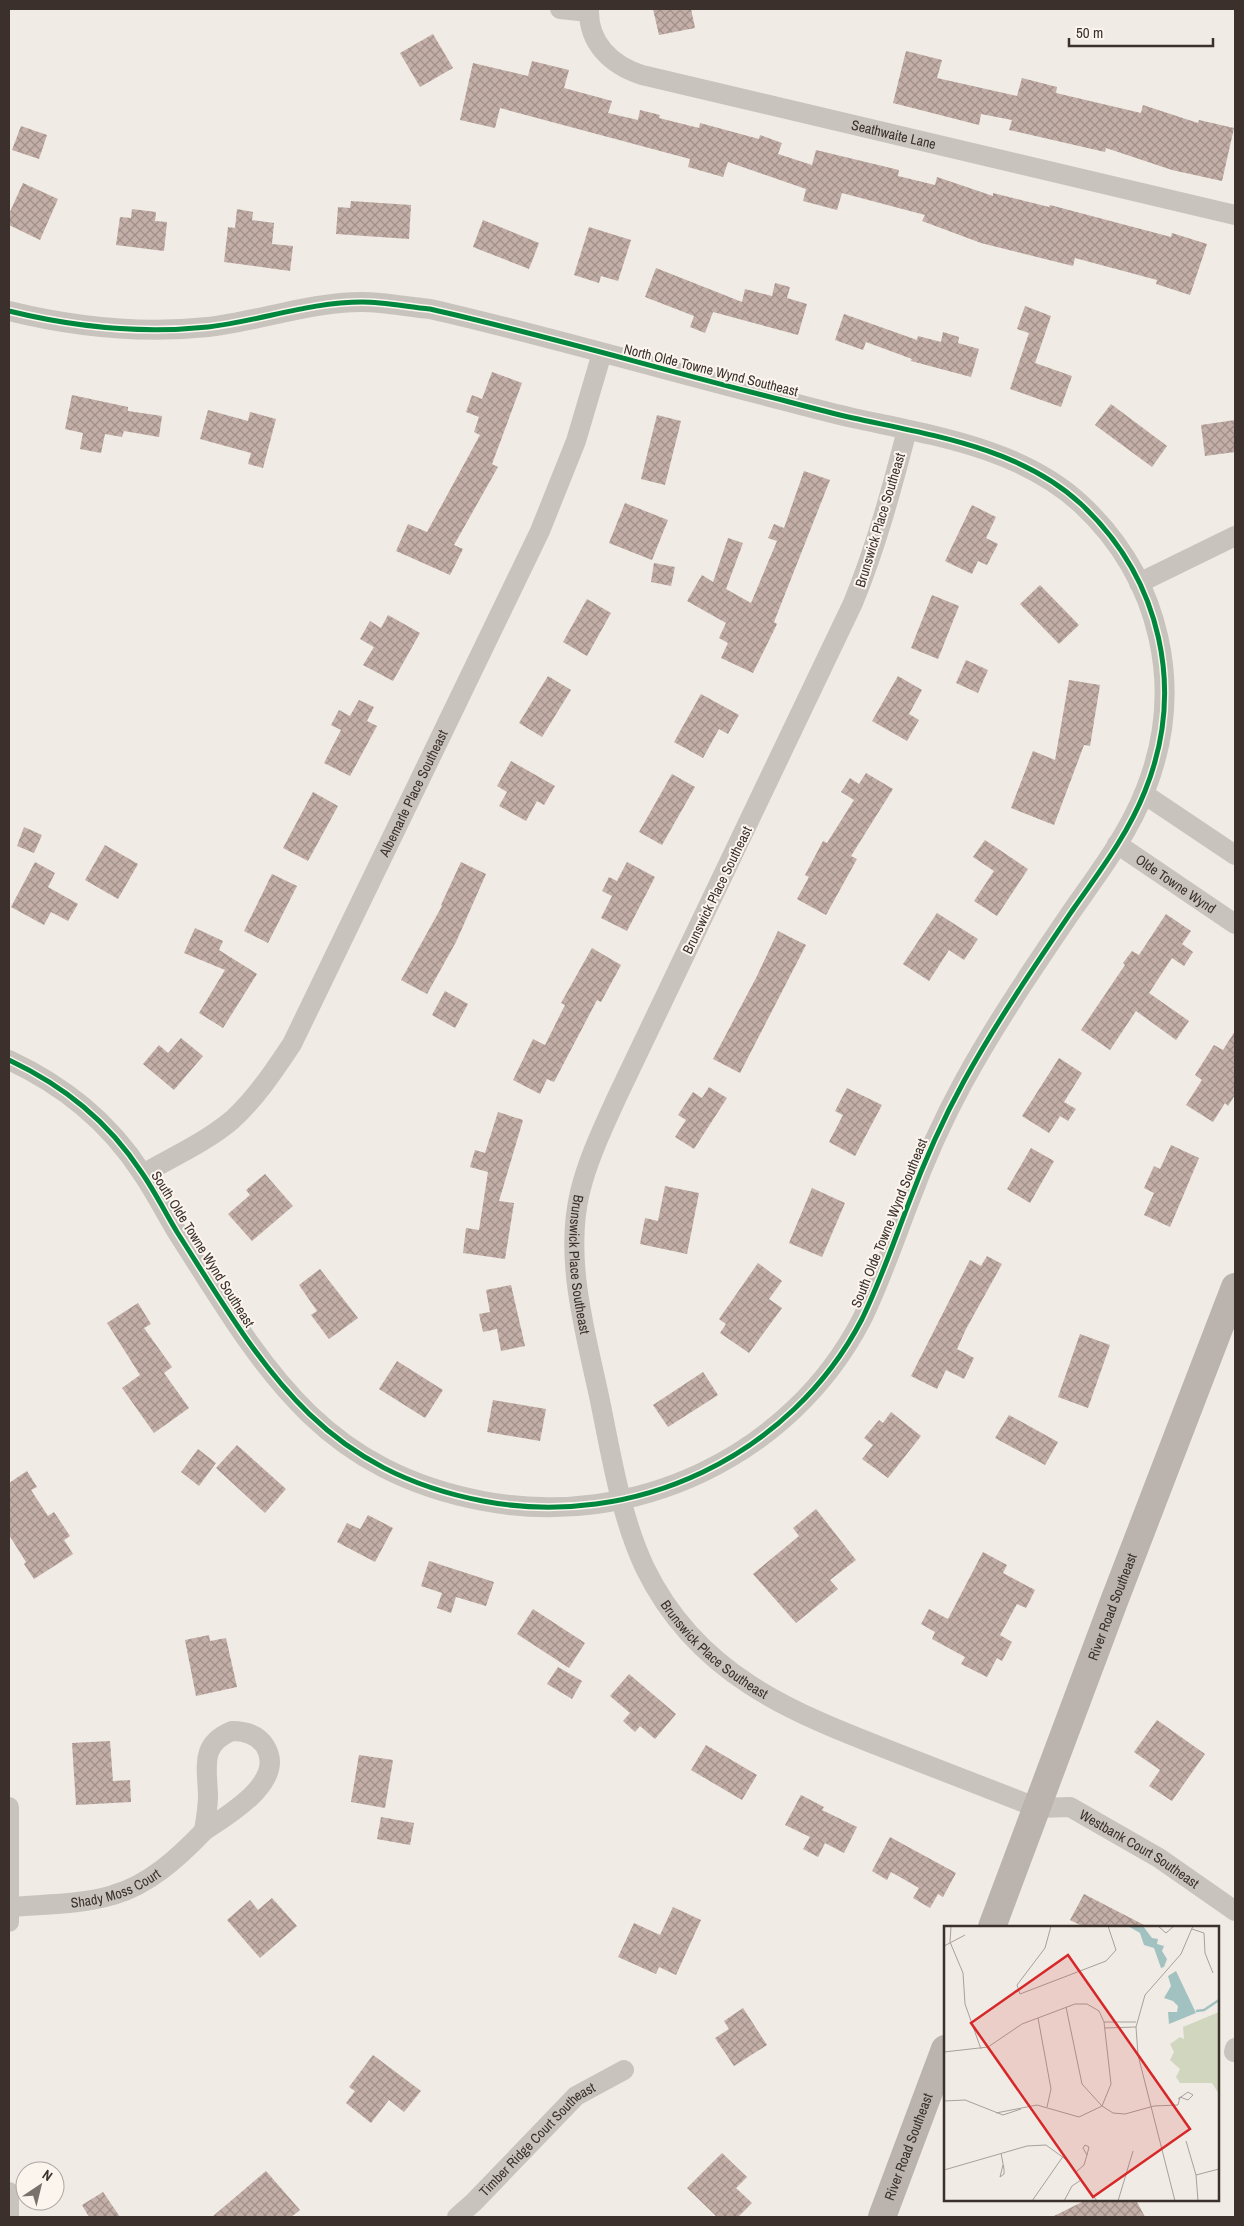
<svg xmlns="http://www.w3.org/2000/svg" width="1244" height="2226" viewBox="0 0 1244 2226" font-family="'Archivo Narrow',sans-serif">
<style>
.building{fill:url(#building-cross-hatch)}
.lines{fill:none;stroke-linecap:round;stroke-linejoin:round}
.minor{stroke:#c9c3be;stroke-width:20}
.secondary{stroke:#bab3ae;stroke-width:28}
.cycleway-casing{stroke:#fbf5ee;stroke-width:8}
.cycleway{stroke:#00873e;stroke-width:5}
.labels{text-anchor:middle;stroke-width:4;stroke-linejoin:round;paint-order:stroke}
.street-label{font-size:14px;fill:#3b302b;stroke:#fbf5ee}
.inset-river{fill:none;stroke:#a1c2c1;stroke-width:2.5}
.inset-road{fill:none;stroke:#a8a09b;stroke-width:1}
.view{fill:#d62828;fill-opacity:0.15;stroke:#d62828;stroke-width:2.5}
.inset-edge{fill:none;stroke:#3b302b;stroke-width:2.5}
</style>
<defs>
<pattern id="building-cross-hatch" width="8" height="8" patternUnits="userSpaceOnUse" patternTransform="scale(1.25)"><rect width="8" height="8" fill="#c3afa7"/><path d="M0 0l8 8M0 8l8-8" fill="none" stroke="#a08f88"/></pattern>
</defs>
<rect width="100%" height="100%" fill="#f0ebe5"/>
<g class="building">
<path d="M653 9H691L695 28 659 35Z"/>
<path d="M433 34 453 68 420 87 400 53Z"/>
<path d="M906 51 942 60 937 78 1017 96 1022 78 1057 87 1056 93 1141 113 1143 105 1198 123 1199 120 1234 128 1222 181 1172 170 1106 148 1105 152 1009 130 1012 120 981 114 979 125 893 103Z"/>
<path d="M532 61 569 70 564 88 612 101 608 113 638 120 640 110 660 115 659 118 699 128 700 123 759 139 760 135 782 143 778 154 812 165 816 150 899 170 898 176 935 185 937 177 993 196V193L1049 207 1050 205 1171 237 1172 233 1207 244 1190 295 1156 284 1157 280 1075 258 1073 266 981 243 922 221 925 215 842 193 837 210 803 201 806 189 728 162 723 177 688 167 690 159 500 108 495 128 460 120 473 63 528 76Z"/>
<path d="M21 126 47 135 39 159 12 150Z"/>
<path d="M23 183 58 199 40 240 9 225V214Z"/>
<path d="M351 201 411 205 409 239 336 234 338 207 350 208Z"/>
<path d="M132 209 156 212 155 221 167 222 164 251 116 245 120 217 131 218Z"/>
<path d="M237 209 253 212 252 220 274 223 272 244 293 246 290 271 224 262 228 227 235 228Z"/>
<path d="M483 220 539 243 529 269 473 247Z"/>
<path d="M589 227 631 240 618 281 601 276 599 283 574 275Z"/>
<path d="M656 268 742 302 745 289 772 296 775 283 790 287 787 298 807 304 798 335 713 312 705 333 690 327 694 316 645 297Z"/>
<path d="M1025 306 1051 316 1035 363 1072 376 1061 407 1010 389 1029 333 1017 329Z"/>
<path d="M844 314 917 340 918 336 941 342 943 332 959 337 958 343 979 349 971 377 911 361 912 359 866 342 863 350 835 340Z"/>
<path d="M492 372 522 383 492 464 498 467 454 545 463 549 450 575 396 551 408 524 427 532 480 435 474 432 479 417 466 412 472 395 482 399Z"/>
<path d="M72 395 128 407V411L162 416 159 437 124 431 122 437 105 434 101 453 80 449 83 433 65 429Z"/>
<path d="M1111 404 1167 446 1152 467 1095 425Z"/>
<path d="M208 410 248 421 250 412 276 419 263 468 248 464 251 453 200 439Z"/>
<path d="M657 415 681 421 665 485 641 479Z"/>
<path d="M1235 420V452L1205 456 1201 425Z"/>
<path d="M804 471 830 480 774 622 777 624 753 673 721 658 728 643 719 638 726 623 687 601 702 575 713 582 728 538 743 543 726 589 751 603 777 541 768 538 774 524 784 528Z"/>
<path d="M625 503 668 520 652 560 609 543Z"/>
<path d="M972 505 996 517 986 538 998 544 987 565 978 561 972 574 945 561Z"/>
<path d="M654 563 675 567 671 586 651 582Z"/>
<path d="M1040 585 1079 625 1059 644 1020 604Z"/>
<path d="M932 595 959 606 938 659 911 648Z"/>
<path d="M587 599 611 613 587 656 563 642Z"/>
<path d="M388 615 420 633 393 681 363 665 374 647 360 639 370 621 381 628Z"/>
<path d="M966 660 988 670 978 693 956 683Z"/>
<path d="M548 676 571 690 542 737 519 723Z"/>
<path d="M898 676 922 690 909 714 919 720 907 741 872 721Z"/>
<path d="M1069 680 1100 685 1090 746 1084 745 1054 825 1011 808 1033 751 1055 760Z"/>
<path d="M701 694 739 715 728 734 719 729 703 758 674 742Z"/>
<path d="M359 700 374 707 367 721 377 726 350 776 324 763 341 730 331 725 339 710 350 716Z"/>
<path d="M511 761 555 786 544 805 537 801 526 821 499 806 507 792 497 786Z"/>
<path d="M866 773 893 789 851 856 857 859 826 915 797 899 809 877 805 875 823 841 827 843 854 800 841 792 850 778 859 784Z"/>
<path d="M672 774 695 787 662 845 639 832Z"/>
<path d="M313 792 338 806 308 861 283 848Z"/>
<path d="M24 827 42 835 34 853 17 846Z"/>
<path d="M985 840 1028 869 997 916 974 901 994 871 973 857Z"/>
<path d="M105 845 138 864 118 899 85 880Z"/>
<path d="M35 862 55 873 48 887 78 904 68 921 51 912 44 925 11 907Z"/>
<path d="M461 862 486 874 456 942 427 994 401 980 442 906 441 905Z"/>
<path d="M627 862 655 877 627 931 601 918 612 896 602 891 609 877 617 881Z"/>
<path d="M272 874 297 886 268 943 244 931Z"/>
<path d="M937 913 978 939 964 960 949 950 929 981 903 964Z"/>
<path d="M1166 914 1191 931 1182 944 1193 952 1184 966 1172 958 1149 993 1189 1021 1176 1040 1136 1011 1110 1050 1081 1030 1125 965 1123 963 1132 951 1139 955Z"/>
<path d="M195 928 223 941 219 950 257 974 223 1028 199 1013 225 970 184 953Z"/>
<path d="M778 931 806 945 740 1073 713 1059 756 978Z"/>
<path d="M592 948 621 965 601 1002 597 1000 554 1082 547 1079 540 1094 513 1080 533 1039 545 1045 565 1005 561 1003Z"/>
<path d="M445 991 468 1004 455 1028 432 1015Z"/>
<path d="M1235 1031V1095L1228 1106 1225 1103 1213 1122 1186 1105 1202 1080 1195 1075 1214 1045 1223 1050Z"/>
<path d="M181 1038 203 1056 174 1090 143 1064 159 1045 168 1053Z"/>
<path d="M1059 1058 1082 1073 1064 1102 1076 1109 1068 1121 1060 1116 1049 1133 1022 1116Z"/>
<path d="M709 1087 727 1098 694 1149 675 1137 686 1120 678 1115 693 1092 702 1098Z"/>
<path d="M847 1088 882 1105 855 1156 829 1142 843 1115 835 1111Z"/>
<path d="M498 1112 523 1120 499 1201 514 1203 505 1259 463 1253 466 1228 479 1230 488 1172 470 1167 475 1150 485 1153Z"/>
<path d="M1171 1145 1199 1158 1170 1227 1144 1215 1154 1193 1144 1188 1154 1166 1160 1169Z"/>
<path d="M1031 1148 1054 1161 1030 1203 1007 1189Z"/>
<path d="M265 1174 293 1206 252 1241 228 1214 250 1195 246 1190Z"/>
<path d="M665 1186 699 1193 687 1254 640 1244 645 1218 658 1221Z"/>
<path d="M812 1188 845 1203 822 1257 789 1243Z"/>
<path d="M987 1256 1002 1264 966 1329 957 1349 974 1358 964 1379 946 1370 937 1389 911 1376 970 1260 981 1266Z"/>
<path d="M758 1263 782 1281 769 1299 782 1308 749 1353 720 1333 726 1324 719 1319Z"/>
<path d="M320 1269 358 1318 329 1339 311 1315 317 1311 299 1285Z"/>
<path d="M511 1285 525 1346 501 1351 497 1329 483 1332 479 1314 490 1312 486 1290Z"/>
<path d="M138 1303 151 1324 144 1328 172 1367 164 1373 189 1408 154 1433 122 1388 140 1375 107 1323Z"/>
<path d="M1080 1334 1110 1345 1088 1408 1058 1397Z"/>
<path d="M397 1361 443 1390 425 1418 379 1389Z"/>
<path d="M703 1372 718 1395 668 1427 653 1405Z"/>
<path d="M493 1400 546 1409 540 1441 487 1432Z"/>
<path d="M891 1412 921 1436 888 1478 862 1459 873 1445 864 1438 879 1420 883 1423Z"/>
<path d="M1009 1415 1058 1442 1045 1465 995 1438Z"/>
<path d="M237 1445 286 1489 265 1513 216 1468Z"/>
<path d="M198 1449 216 1463 199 1486 181 1472Z"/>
<path d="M27 1471 37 1487 31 1490 48 1516 54 1512 70 1536 64 1540 73 1554 34 1579 24 1564 26 1562 9 1535V1483Z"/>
<path d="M816 1509 856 1560 830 1580 838 1589 796 1623 753 1574 799 1536 793 1528Z"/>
<path d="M368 1515 393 1528 375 1562 337 1542 347 1523 360 1529Z"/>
<path d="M983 1552 1007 1565 1003 1573 1035 1590 1026 1608 1017 1604 1000 1635 1012 1642 1002 1661 997 1658 987 1677 961 1664 965 1657 932 1639 935 1632 921 1624 929 1609 948 1619Z"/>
<path d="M429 1561 494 1582 486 1606 456 1597 451 1613 437 1608 442 1593 421 1586Z"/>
<path d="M533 1609 585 1643 569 1668 517 1634Z"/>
<path d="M209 1635 210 1641 226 1638 237 1687 196 1696 185 1640Z"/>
<path d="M558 1667 582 1681 572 1699 547 1684Z"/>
<path d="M629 1674 676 1714 655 1739 640 1726 635 1732 623 1721 630 1713 610 1696Z"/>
<path d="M1157 1720 1205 1754 1172 1801 1149 1786 1160 1770 1134 1752Z"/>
<path d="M110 1741 113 1781 130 1780 131 1802 76 1805 72 1743Z"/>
<path d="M706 1745 757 1775 742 1800 691 1770Z"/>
<path d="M359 1755 393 1760 385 1808 351 1802Z"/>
<path d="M801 1795 824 1807 822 1810 857 1827 844 1853 825 1843 818 1857 803 1849 810 1837 785 1825Z"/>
<path d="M381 1817 414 1823 410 1845 377 1839Z"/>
<path d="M890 1837 956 1873 943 1897 938 1894 930 1908 913 1898 919 1888 891 1872 887 1880 872 1871Z"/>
<path d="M1084 1894 1148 1927H1084L1070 1920Z"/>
<path d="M272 1898 297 1926 260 1958 227 1920 250 1900 258 1910Z"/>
<path d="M673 1907 701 1920 676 1975 659 1967 656 1974 618 1957 634 1923 660 1935Z"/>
<path d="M743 2008 767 2045 734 2066 715 2038 729 2029 724 2021Z"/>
<path d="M373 2055 421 2091 404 2112 389 2100 371 2123 346 2103 355 2091 349 2087Z"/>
<path d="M722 2153 747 2177 736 2188 752 2203 738 2217H717L687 2188Z"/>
<path d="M266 2171 300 2210 291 2217H212Z"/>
<path d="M103 2192 120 2217H89L82 2205Z"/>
<path d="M1086 2200H1136L1145 2217H1052Z"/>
</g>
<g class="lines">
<g class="minor">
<path d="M560 9 589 12"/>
<path id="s1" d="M589 9C588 43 611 65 642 75L1235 215"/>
<path d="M9 311C74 327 141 334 208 327 260 321 310 302 362 302 384 302 408 307 430 309 536 333 642 364 747 391 783 400 818 410 853 418 931 435 1021 448 1081 504 1161 579 1186 689 1145 791 1128 834 1100 871 1074 908 1036 964 997 1021 964 1081 942 1121 924 1162 908 1205 893 1244 880 1282 862 1319 791 1456 634 1530 483 1501 316 1469 261 1363 177 1232 165 1212 155 1192 142 1173 108 1121 64 1086 9 1060"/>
<path id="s2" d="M907 430C892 488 876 547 853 603L617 1097C603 1128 588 1159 580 1192 564 1258 585 1331 599 1396 611 1453 620 1515 645 1568 697 1675 791 1712 894 1752 942 1771 990 1789 1038 1808L1070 1807 1159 1858 1235 1911"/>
<path d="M1139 583 1235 536"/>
<path d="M1144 794 1235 855"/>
<path id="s3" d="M1117 844 1235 924"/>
<path id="s4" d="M143 1174C172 1157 206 1142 232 1120 256 1098 274 1071 292 1044L540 531 576 441 602 353"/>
<path d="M232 1731C245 1731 258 1735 265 1746 287 1781 228 1815 204 1831 206 1819 208 1807 208 1795 207 1766 200 1744 232 1731Z"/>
<path d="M9 1807V1922"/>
<path id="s5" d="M10 1907C44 1904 80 1905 113 1895 149 1885 179 1857 204 1831"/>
<path d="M1234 2052 1235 2048"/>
<path d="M9 2192V2217"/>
<path id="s6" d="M457 2217 474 2202 576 2096 624 2070"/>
</g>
<g class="secondary">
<path id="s7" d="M992 1927 1113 1604 1235 1287"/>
<path id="s8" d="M882 2217 945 2049"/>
</g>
<defs>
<path id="cycleway" d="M9 311C74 327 141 334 208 327 260 321 310 302 362 302 384 302 408 307 430 309 536 333 642 364 747 391 783 400 818 410 853 418 931 435 1021 448 1081 504 1161 579 1186 689 1145 791 1128 834 1100 871 1074 908 1036 964 997 1021 964 1081 942 1121 924 1162 908 1205 893 1244 880 1282 862 1319 791 1456 634 1530 483 1501 316 1469 261 1363 177 1232 165 1212 155 1192 142 1173 108 1121 64 1086 9 1060"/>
</defs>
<use href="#cycleway" class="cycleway-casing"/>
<use href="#cycleway" class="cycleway"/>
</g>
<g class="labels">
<g class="street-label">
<text dy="5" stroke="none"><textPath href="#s1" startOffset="350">Seathwaite Lane</textPath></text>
<text transform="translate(711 370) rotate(14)" y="5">North Olde Towne Wynd Southeast</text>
<text transform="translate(880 520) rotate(-73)" y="5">Brunswick Place Southeast</text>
<text dy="5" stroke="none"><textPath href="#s4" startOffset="480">Albemarle Place Southeast</textPath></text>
<text dy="5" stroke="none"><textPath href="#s3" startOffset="71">Olde Towne Wynd</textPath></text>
<text transform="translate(717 890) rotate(-64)" y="5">Brunswick Place Southeast</text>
<text transform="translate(889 1223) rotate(-68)" y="5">South Olde Towne Wynd Southeast</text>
<text transform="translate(203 1249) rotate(58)" y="5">South Olde Towne Wynd Southeast</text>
<text dy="5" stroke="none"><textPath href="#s2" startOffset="904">Brunswick Place Southeast</textPath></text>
<text dy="5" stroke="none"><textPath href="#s7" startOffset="342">River Road Southeast</textPath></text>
<text dy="5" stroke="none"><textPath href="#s2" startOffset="1325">Brunswick Place Southeast</textPath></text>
<text dy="5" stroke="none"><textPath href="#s2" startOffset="1802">Westbank Court Southeast</textPath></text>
<text dy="5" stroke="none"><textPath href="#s5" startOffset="108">Shady Moss Court</textPath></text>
<text dy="5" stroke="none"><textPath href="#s6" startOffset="112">Timber Ridge Court Southeast</textPath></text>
<text dy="5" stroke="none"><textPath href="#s8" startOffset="75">River Road Southeast</textPath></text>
</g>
</g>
<g transform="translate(944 1926)">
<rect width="275" height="275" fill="#f0ebe5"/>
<path d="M275 86V168L268 157H236L232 151 236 143 226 134 230 126 226 118 236 111 240 113 239 101Z" fill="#d1d6bf"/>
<path d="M184 0H199L208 12 214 13 213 18 220 20 218 25 223 33 220 41 217 42 210 22 200 19 196 7ZM232 45 252 87 225 98 224 86H233L234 80 229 75 220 72 227 60 224 50Z" fill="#a1c2c1"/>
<path class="inset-river" d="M252 85 260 84 275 74"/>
<path class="inset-road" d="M7 0 6 16 19 47 21 78 37 123M107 0 101 22 73 59 76 68 162 35 172 24 164 0M214 0 222 7 230 0M248 3 260 7 261 27 269 47M0 20 21 9M122 81 138 158 158 180 169 187 181 188 210 180 234 179 236 171 244 174 249 169 244 166 234 173M94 92 107 163 103 181M160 96H192M161 102 192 101M0 126 44 121 78 98 131 78H143L155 85 160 96 167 158 158 180 135 191 93 179 52 187M0 175 21 174 59 189 77 183M242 215 252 249 254 275M141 219 145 221 143 229 139 222ZM57 227 60 243V248L56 251 59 239M0 244 83 220 102 219 124 235 153 275M132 246 140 239 143 229M252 249 275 243M88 275 120 229M120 275 128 260 137 254M174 275 189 225M231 275 194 129 192 101 201 69 237 28 249 0"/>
<path class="view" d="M124 29 246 203 149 271 27 97Z"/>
<rect width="275" height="275" class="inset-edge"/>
</g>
<rect width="1244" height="2226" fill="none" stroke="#3b302b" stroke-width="20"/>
<g transform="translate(40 2186) rotate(35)"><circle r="24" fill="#fbf5ee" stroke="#aea6a0"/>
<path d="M0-4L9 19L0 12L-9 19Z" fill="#7a716c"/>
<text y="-8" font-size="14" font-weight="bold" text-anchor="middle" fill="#3b302b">N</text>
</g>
<path d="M1069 38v8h144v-8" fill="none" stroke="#3b302b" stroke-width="2.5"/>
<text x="1076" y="38" font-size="15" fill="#3b302b" stroke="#fbf5ee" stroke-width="4" paint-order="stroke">50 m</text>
</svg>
